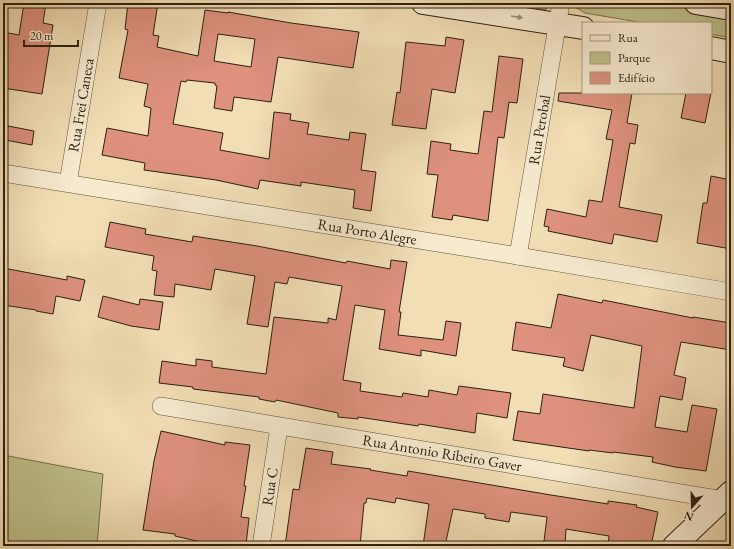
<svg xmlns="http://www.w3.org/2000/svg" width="734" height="549" viewBox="0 0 734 549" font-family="'EB Garamond',serif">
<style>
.green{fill:#bfc08a;stroke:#75704e}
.building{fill:#de917d;stroke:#2b2012;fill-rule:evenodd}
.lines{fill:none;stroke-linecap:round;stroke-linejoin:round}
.street-casing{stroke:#5d503b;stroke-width:18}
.secondary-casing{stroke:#2b2012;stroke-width:24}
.street{stroke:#f7eacf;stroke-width:17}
.secondary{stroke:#f7eacf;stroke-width:22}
.oneway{fill:#9b8f7a}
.labels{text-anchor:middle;stroke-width:3;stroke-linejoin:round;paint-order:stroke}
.street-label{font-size:15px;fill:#2b2012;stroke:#f7eacf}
</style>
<rect width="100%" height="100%" fill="#f2deb5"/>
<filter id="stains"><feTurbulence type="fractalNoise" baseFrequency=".005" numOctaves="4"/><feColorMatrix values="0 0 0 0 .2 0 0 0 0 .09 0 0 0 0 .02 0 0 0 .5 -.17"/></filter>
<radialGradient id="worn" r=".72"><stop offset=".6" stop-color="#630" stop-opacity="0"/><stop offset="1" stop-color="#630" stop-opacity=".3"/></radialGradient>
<g class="green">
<path d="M506 3H547L546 10Z"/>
<path d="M575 3H658L731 16V38L711 34V23H644L585 13 575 7Z"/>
<path d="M3 455 103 474 97 546H3Z"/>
</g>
<g class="building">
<path d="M24 3H46L43 23 53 25 42 94 3 88V32L19 35Z"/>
<path d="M128 3H158L153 35 159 36 157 47 198 56 205 10 228 13V12L291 23 359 32 353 68 278 57 271 102 234 97 232 111 214 108 217 86 215 85V83L187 80 186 82 181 81 173 124 223 133 220 150 269 159 274 112 291 114 290 120 309 123 307 134 349 140 350 132 366 134 361 170 376 172 371 211 353 208 355 190 301 182V186L260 180 258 189 216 180 144 170 145 163 102 155 107 128 148 136 151 108 144 106 148 84 119 78 128 30 125 29ZM218 34 255 39 251 67 214 61Z"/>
<path d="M446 37 464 40 455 93 432 89 426 129 392 125 397 92 400 93 406 42 445 46Z"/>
<path d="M499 56 523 59 517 103 509 102 504 138 498 137 488 221 453 215 452 220 432 217 438 175 427 174 431 141 451 144 450 150 478 154 484 111 492 112Z"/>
<path d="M559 93H632L627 123 638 125 635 144 630 143 619 207 662 215 657 242 614 234 612 244 548 231 549 227 544 226 547 209 586 217 589 200 602 202 613 140 606 139 612 110 558 101Z"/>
<path d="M686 93H711L705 123 681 118Z"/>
<path d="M8 126 34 131 32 145 5 140Z"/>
<path d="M711 176 731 180V249L697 243 703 203H707Z"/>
<path d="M110 222 146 229 145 234 192 242 193 236 257 246 346 263 347 261 390 269 391 260 407 262 399 312H401L398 335 443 340 446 321 461 323 456 356 421 350V356L379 349 385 310 355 305 343 380 361 383 360 391 402 397 403 393 428 397 429 390 457 395 459 386 511 393 507 418 477 413 475 433 419 424 418 426 358 417V419L338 417V413L276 400 275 402 259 399V397L193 389V387L159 383 162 361 196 366V359L212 361V367L266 374 274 317 328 323V318L336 320 342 286 289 277 287 284 275 282 268 327 247 324 255 276 215 269 211 290 175 284 174 297 154 295 157 271 152 270 154 256 105 247Z"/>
<path d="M3 268 67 280V276L85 280 80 301 56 296 53 314 36 311V310L3 305Z"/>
<path d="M558 294 602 303 603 300 693 318V317L731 323V350L681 342 674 375 686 378 682 400 660 396 655 427 687 432 692 405 717 409 706 471 675 467 652 462 653 457 613 452V453L589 450V451L513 440 518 411 540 414 543 394 634 408 642 346 591 335 583 371 563 366 565 358 512 350 516 322 551 328Z"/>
<path d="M103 296 139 305 140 299 163 302 159 330 131 326 98 317Z"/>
<path d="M161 431 225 445V442L250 445 244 486H246L241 517 249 518 246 545 215 541 214 545 175 536V534L143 530 154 461Z"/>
<path d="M306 448 333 452 331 464 371 469 370 470 407 476 408 471 551 495 608 504V501L637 505 636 507 658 512 651 546H608L609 536 566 529 565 544 544 541 547 517 511 512 509 522 485 518V514L453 509 445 546H423L429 504 396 498 395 503 367 498 366 503H364L360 546H345L308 541 307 546H285L293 489 299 490Z"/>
</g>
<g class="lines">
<defs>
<g id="street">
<path id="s1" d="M3 173 518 256 731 292"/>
<path id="s2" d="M68 183 98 3"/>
<path id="s3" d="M518 256 561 3"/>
<path id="s4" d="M161 406 723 500"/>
<path id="s5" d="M261 546 279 427"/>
</g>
<g id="secondary">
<path d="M423 3 583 28"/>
<path d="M696 3 731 9"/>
<path d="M711 48 731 52"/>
<path d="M674 546 731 492"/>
</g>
</defs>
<use href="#street" class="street-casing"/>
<use href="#secondary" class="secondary-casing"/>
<use href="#street" class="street"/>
<use href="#secondary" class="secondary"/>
</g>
<defs><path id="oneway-solid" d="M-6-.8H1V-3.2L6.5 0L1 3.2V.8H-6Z"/></defs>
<use class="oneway" href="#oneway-solid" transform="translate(517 17) rotate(9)"/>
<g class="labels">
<g class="street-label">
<text dy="5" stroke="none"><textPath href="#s2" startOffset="79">Rua Frei Caneca</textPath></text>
<text dy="5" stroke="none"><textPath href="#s3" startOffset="128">Rua Perobal</textPath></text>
<text dy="5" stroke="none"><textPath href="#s1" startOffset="369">Rua Porto Alegre</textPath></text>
<text dy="5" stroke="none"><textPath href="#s4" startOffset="285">Rua Antonio Ribeiro Gaver</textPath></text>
<text dy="5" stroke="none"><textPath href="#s5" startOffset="60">Rua C</textPath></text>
</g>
</g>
<rect width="734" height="549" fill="none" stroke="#f2deb5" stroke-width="16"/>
<rect x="4" y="4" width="726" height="541" fill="none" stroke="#2b2012" stroke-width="2"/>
<rect x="8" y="8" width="718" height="533" fill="none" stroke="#2b2012"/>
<rect x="582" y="22" width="130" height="72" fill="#f7eacf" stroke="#a59983"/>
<rect x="590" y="35" width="20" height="6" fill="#f7eacf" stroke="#a59983"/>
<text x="618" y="42" font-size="12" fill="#2b2012">Rua</text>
<rect x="590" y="52" width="20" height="12" fill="#bfc08a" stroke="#a59983"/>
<text x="618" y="62" font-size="12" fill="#2b2012">Parque</text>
<rect x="590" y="72" width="20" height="12" fill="#de917d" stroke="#a59983"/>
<text x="618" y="82" font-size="12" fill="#2b2012">Edifício</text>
<g transform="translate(692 507) rotate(200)" stroke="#f7eacf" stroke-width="3" paint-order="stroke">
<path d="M0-3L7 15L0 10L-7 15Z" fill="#2b2012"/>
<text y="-6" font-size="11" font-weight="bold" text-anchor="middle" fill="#2b2012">N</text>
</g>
<path d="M24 40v6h54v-6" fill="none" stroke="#2b2012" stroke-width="2"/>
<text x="30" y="40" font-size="12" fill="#2b2012" stroke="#f7eacf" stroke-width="3" paint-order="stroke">20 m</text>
<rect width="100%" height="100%" filter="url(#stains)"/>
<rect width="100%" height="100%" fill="url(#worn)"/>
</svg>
